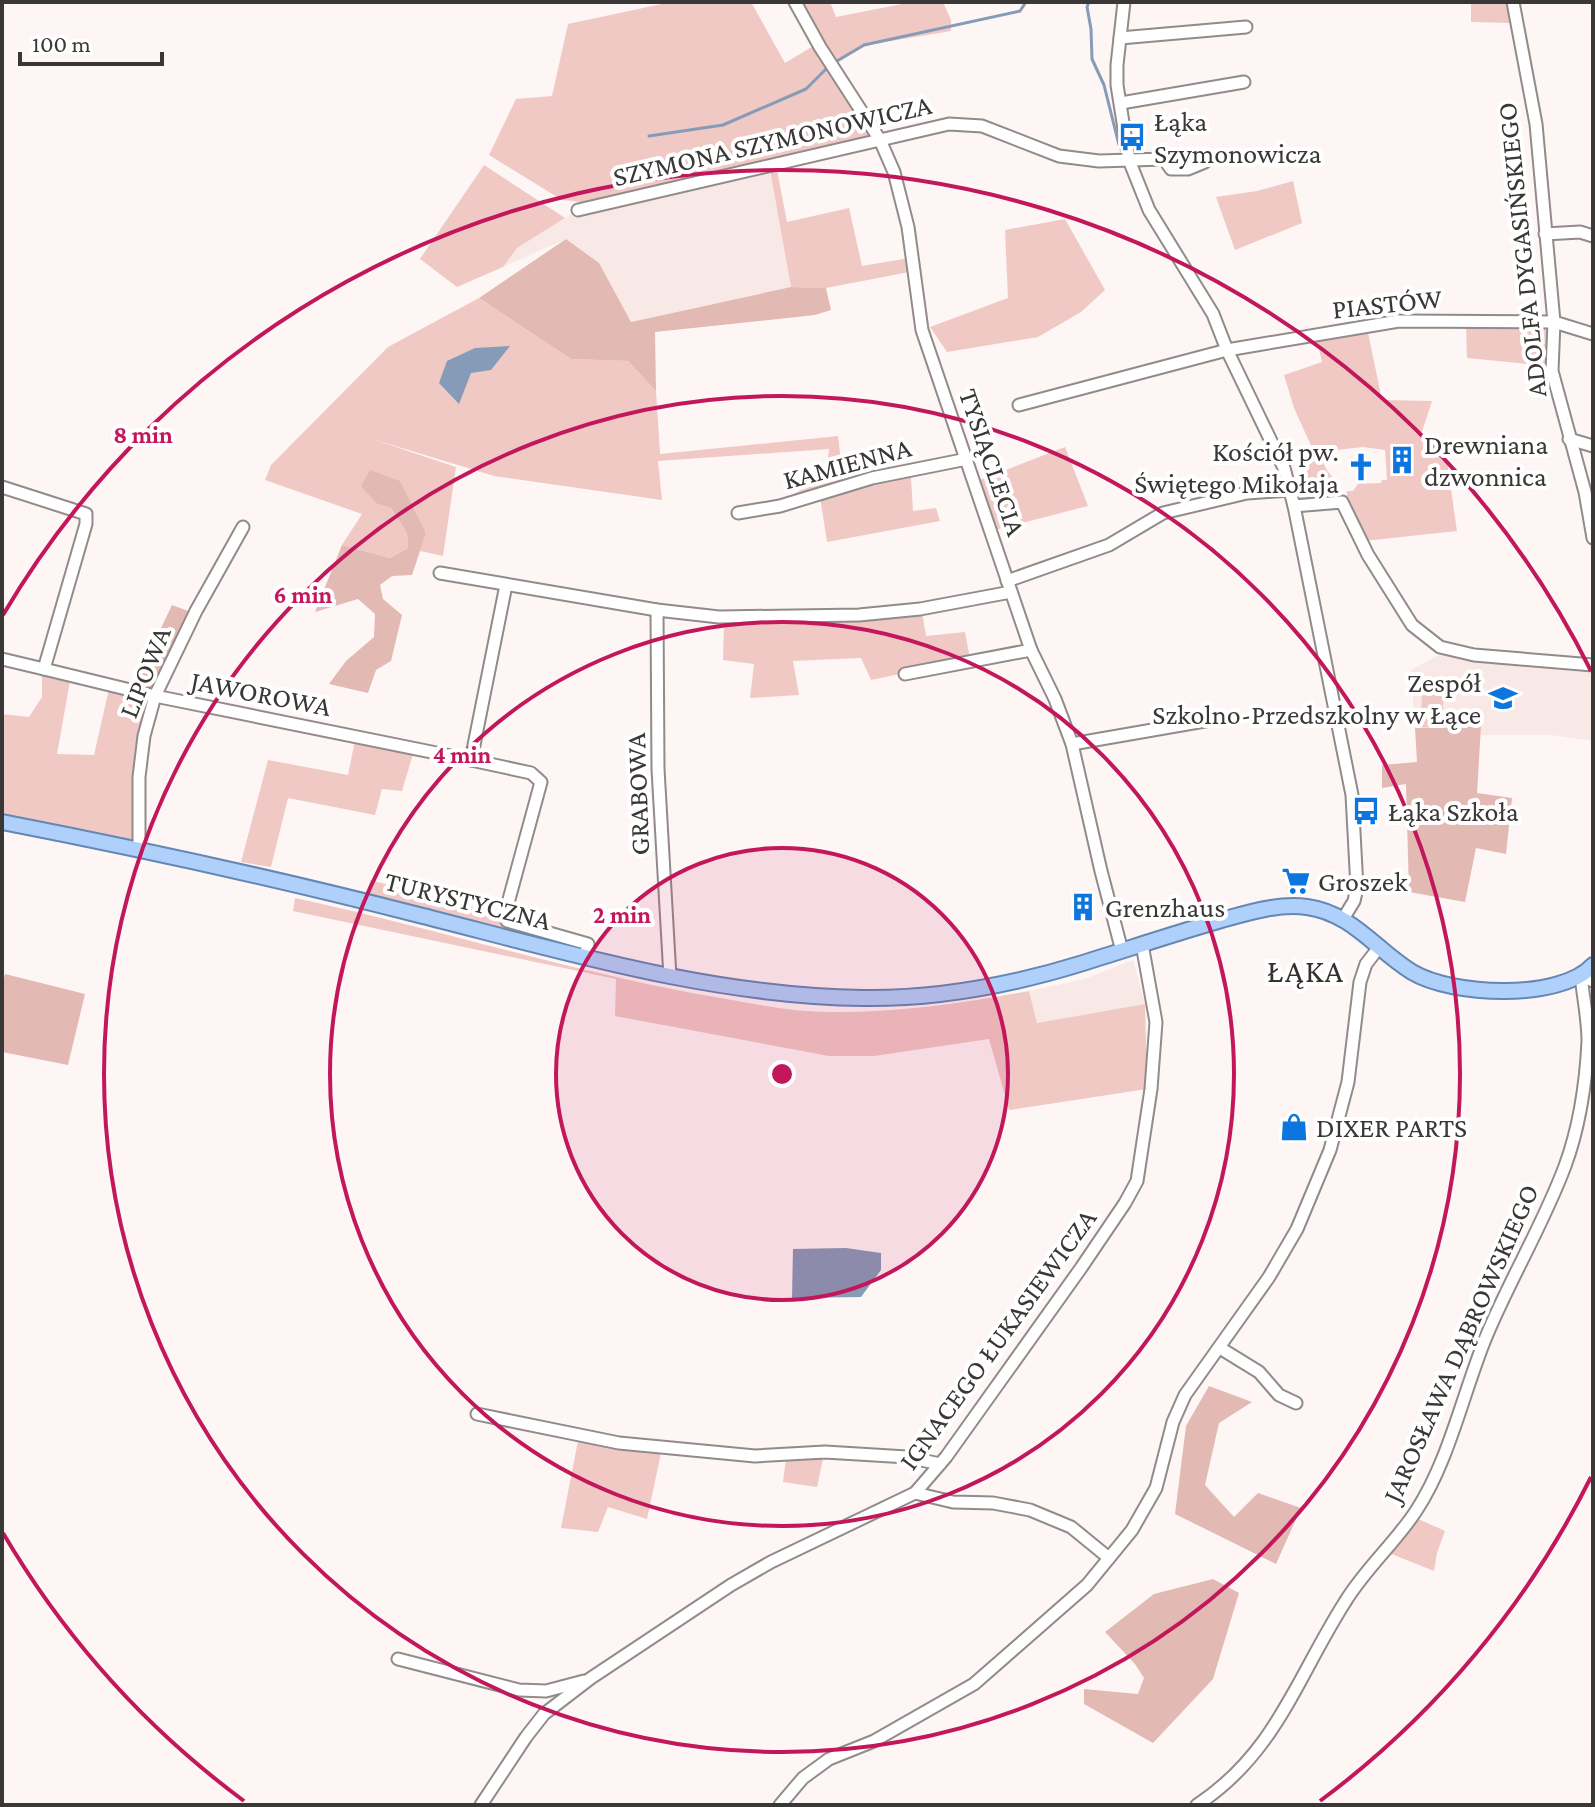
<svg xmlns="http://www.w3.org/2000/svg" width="1595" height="1807" viewBox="0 0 1595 1807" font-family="'Crimson Pro',serif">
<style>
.built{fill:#f8e8e6}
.green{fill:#f0c9c5;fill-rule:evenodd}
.forest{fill:#e3b9b4}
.water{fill:#859bb7}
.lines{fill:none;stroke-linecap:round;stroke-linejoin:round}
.stream{stroke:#859bb7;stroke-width:3}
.minor-casing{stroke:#918b8a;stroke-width:15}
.major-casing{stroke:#6487b3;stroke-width:18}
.minor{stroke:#fff;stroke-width:11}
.major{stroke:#afd0fa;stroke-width:14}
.ring{fill:none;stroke:#c2185b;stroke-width:4}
.labels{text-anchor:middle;stroke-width:8;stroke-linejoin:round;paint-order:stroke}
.poi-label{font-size:28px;fill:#3a3837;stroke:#fff;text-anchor:start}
.street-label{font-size:28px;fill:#3a3837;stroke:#fff}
.quarter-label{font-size:32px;letter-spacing:2px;fill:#363130;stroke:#fff}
.centre{fill:#c2185b;stroke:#fff;stroke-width:4}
.ring-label{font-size:24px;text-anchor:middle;font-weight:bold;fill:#c2185b;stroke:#fff;stroke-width:8;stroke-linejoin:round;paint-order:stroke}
</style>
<rect width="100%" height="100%" fill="#fdf6f5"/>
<g class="built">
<path d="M769 165 791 287 630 322 599 263 566 239 503 267 517 248 578 210Z"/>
<path d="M1443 653 1593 669V741L1551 735H1480L1481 727 1415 728 1411 670Z"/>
<path d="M1133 960 1145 1004 1037 1023 1029 991 1085 979Z"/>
</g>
<g class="green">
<path d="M671 2H751L785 63 815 45 870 133 868 139 582 202 562 200 489 155 516 99 552 96 568 24Z"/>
<path d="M802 2H830L836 17 912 2H943L951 20V31L867 45 836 63Z"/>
<path d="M1471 2H1509L1513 23 1471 22Z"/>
<path d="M484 165 565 218 517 248 503 267 457 287 420 259Z"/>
<path d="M770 170H777L787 222 849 208 862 266 909 258V272L826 288 791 287Z"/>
<path d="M1293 181 1302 223 1235 250 1216 197 1257 191Z"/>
<path d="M1065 219 1105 290 1081 312 1038 337 947 352 930 327 1008 298 1005 230Z"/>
<path d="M479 298 571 359 628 361 656 391 660 454 838 436 844 487 911 477 913 511 936 508 940 521 827 542 820 497 781 502 826 475 829 449 658 461 662 500 494 476 372 439 456 467 443 556 420 551 426 532 391 508 407 533 408 548 390 558 342 545 362 514 265 480 271 465 388 347Z"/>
<path d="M1466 323H1520L1546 328 1548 366 1467 358Z"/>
<path d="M1367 328 1382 400 1432 401 1420 438 1444 440 1457 531 1364 541 1343 499 1301 498 1298 461 1313 450 1294 408 1284 375 1322 362 1316 337ZM1363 447 1385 450 1387 480H1382L1381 483 1358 484 1353 491H1347V497L1342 498C1339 477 1328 478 1323 461L1328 451Z"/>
<path d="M1065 447 1088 506 995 530 980 480Z"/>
<path d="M922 612 926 636 965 632 970 659 871 680 861 658 793 661 799 695 750 698 754 664 723 660 724 623 817 620 857 622Z"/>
<path d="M42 675 70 681 57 754 94 755 109 689 147 698 135 748 133 840 2 816V714L29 717 42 697Z"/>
<path d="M1422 686H1443V727H1421Z"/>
<path d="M355 740 413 754 402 791 382 789 375 815 288 798 271 867 241 862 268 760 348 775Z"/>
<path d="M370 880 502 915 564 940 569 945 368 893Z"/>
<path d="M295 898C430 927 562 969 697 994 741 1001 786 1012 830 1012 897 1013 963 1003 1029 991L1037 1023 1145 1004 1147 1089 1009 1110 989 1039 874 1056H829L615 1016 616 979 293 911Z"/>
<path d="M578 1441 661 1453 647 1519 608 1507 598 1532 561 1528Z"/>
<path d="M786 1459H823L817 1487 783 1482Z"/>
<path d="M1416 1518 1445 1531 1437 1553 1434 1571 1389 1553Z"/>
</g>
<g class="forest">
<path d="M566 239 599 263 631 322 791 287 826 288 831 310 815 315 655 332 656 391 628 361 571 359 479 298Z"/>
<path d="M370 470 400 481 426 533 412 575 392 576 380 585 383 599 402 615 391 661 376 670 368 693 329 684 346 661 374 637 375 614 358 599 315 612 342 545 390 558 408 548 407 533 391 508 376 503 361 486Z"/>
<path d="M172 605 191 612 153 690 134 685Z"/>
<path d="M1481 726 1477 793 1512 798 1506 854 1476 848 1465 902 1409 892 1406 784 1382 788V765L1417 762 1415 728Z"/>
<path d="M5 974 85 994 68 1065 2 1052V987Z"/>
<path d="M1209 1386 1252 1402 1219 1423 1205 1485 1234 1517 1258 1493 1301 1508 1276 1564 1175 1514 1186 1426Z"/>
<path d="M1213 1579 1239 1593 1213 1679 1153 1743 1084 1704V1689L1138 1694 1144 1678 1135 1664 1105 1632 1154 1594Z"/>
</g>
<g class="water">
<path d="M510 346 491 370 471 373 459 404 439 383 447 361 475 348Z"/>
<path d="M846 1248 881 1253V1270L861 1297 792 1298 793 1249Z"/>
</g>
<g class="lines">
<g class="stream">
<path d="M1089 2 1087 7 1091 29 1092 59 1104 85 1119 145"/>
<path d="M837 61 864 45 1020 11 1026 2"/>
<path d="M649 136 723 125 806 89 827 68"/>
</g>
<defs>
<g id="minor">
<path d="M795 2 820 47 880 140 894 172 908 227 922 330 1031 650 1055 699 1072 744 1101 871 1122 951"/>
<path d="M1124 2 1117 65V85L1129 160 1149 210 1213 314 1227 350 1284 468 1294 506 1352 795 1357 888 1354 901 1343 919"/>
<path d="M1513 2 1536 124 1554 322 1552 371 1585 492 1593 538"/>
<path d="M1120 38 1246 27"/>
<path d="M1121 103 1244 82"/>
<path d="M578 210 949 124 982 126 1059 156 1099 161 1164 159 1171 169H1188L1205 162"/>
<path d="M1545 234 1580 232 1593 236"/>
<path d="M1019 405 1227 350 1399 321 1554 322 1593 334"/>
<path d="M1569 439 1593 446"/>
<path d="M2 487 86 514V524L44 669 155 696 471 760"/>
<path d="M1294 506 1342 502 1368 555 1412 625 1440 647 1474 655 1593 665"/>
<path d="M738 513 780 506 872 478 967 459"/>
<path d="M440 573 657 610 719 617 859 615 920 609 1011 592"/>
<path d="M1007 581 1109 545 1163 513 1247 493 1289 490"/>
<path d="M506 585 471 760 531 773 541 782 505 914 507 921 588 944 585 957"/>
<path d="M657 610 658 769 670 977"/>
<path d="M2 659 44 669"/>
<path d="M905 674 1031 650"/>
<path d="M1072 744 1216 719"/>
<path d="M139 848V777L144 736 155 696 196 611 243 527"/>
<path d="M1220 1348 1259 1372 1279 1395 1296 1403"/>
<path d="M477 1414 619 1443 755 1456 825 1452 907 1457 940 1464"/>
<path d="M915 1493 953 1502 993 1503 1030 1510 1071 1527 1109 1558"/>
<path d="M398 1659 519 1690 546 1691 584 1681"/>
<path d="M481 1805 526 1737 544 1714 591 1678 731 1585 771 1562 915 1493 946 1457 1081 1268 1125 1203 1137 1181 1151 1089 1156 1022 1142 944"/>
<path d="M780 1805 803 1778 829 1759 874 1741 974 1684 1087 1585 1132 1530 1156 1488 1173 1422 1185 1395 1269 1277 1297 1229 1330 1150 1348 1082 1360 982 1366 964 1380 946"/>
<path d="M1197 1805C1276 1753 1297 1677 1345 1602 1365 1569 1395 1543 1416 1511 1449 1461 1463 1393 1486 1337 1510 1279 1543 1225 1565 1166 1579 1128 1586 1082 1588 1041 1588 1019 1583 997 1581 975L1593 981"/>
</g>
<path id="major" d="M2 822C141 849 278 879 415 914 562 951 710 996 863 998 938 999 1012 985 1083 963 1128 949 1173 934 1218 921 1247 913 1277 903 1307 907 1352 913 1376 950 1412 972 1452 996 1560 1001 1593 965"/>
</defs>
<use href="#minor" class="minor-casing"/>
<use href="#major" class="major-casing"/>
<use href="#minor" class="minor"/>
<use href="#major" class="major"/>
</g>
<circle cx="782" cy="1074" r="226" fill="#c2185b" fill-opacity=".12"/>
<g class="ring">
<circle cx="782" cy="1074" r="226"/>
<circle cx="782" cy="1074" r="452"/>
<circle cx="782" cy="1074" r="678"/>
<path d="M1591 1477A904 904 0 0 1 1320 1801M244 1801A904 904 0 0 1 3 1533M3 615A904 904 0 0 1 1591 671"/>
</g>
<defs>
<symbol id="bus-bare" viewBox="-9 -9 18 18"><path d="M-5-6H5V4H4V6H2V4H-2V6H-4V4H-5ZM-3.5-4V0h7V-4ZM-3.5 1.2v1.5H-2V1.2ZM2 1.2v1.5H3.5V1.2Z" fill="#0d76de" stroke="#fff" stroke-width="2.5" paint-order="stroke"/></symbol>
<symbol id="building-bare" viewBox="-9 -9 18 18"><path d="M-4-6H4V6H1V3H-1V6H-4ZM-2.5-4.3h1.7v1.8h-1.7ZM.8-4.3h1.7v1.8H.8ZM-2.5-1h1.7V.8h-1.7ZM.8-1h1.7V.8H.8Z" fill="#0d76de" stroke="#fff" stroke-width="2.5" paint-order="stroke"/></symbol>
<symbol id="church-bare" viewBox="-9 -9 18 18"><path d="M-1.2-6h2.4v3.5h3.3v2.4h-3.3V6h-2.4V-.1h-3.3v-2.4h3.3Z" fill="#0d76de" stroke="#fff" stroke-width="2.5" paint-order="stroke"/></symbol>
<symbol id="school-bare" viewBox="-9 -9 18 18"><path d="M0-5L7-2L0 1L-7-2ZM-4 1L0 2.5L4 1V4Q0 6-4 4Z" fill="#0d76de" stroke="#fff" stroke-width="2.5" paint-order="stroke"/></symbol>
<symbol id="supermarket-bare" viewBox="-9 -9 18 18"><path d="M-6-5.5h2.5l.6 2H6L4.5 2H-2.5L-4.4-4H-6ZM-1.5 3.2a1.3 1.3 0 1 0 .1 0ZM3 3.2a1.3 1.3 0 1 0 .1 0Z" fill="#0d76de" stroke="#fff" stroke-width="2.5" paint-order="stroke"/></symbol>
<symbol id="shop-bare" viewBox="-9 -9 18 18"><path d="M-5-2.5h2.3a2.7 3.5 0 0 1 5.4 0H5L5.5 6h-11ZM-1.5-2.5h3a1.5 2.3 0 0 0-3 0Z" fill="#0d76de" stroke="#fff" stroke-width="2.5" paint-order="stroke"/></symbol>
</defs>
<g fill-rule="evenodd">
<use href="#bus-bare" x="1112" y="117" width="40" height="40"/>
<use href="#building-bare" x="1382" y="440" width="40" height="40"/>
<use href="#church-bare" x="1341" y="447" width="40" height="40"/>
<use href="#school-bare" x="1483" y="678" width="40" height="40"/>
<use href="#bus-bare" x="1346" y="791" width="40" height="40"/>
<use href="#supermarket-bare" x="1276" y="861" width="40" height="40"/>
<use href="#building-bare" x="1063" y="887" width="40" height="40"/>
<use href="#shop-bare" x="1274" y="1107" width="40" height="40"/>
</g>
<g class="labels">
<g class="poi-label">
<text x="1154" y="131">Łąka<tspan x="1154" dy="32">Szymonowicza</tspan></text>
<text x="1424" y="454">Drewniana<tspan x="1424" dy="32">dzwonnica</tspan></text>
<text x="1339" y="461" text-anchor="end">Kościół pw.<tspan x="1339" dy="32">Świętego Mikołaja</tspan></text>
<text x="1481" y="692" text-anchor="end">Zespół<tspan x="1481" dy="32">Szkolno-Przedszkolny w Łące</tspan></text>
<text x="1388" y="821">Łąka Szkoła</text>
<text x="1318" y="891">Groszek</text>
<text x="1105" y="917">Grenzhaus</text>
<text x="1316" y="1137">DIXER PARTS</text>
</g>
<g class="street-label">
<text transform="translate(772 140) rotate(-13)" y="10">SZYMONA SZYMONOWICZA</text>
<text transform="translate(1521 250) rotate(-96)" y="10">ADOLFA DYGASIŃSKIEGO</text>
<text transform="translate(1387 303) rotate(-6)" y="10">PIASTÓW</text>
<text transform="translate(993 462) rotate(71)" y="10">TYSIĄCLECIA</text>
<text transform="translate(847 463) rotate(-15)" y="10">KAMIENNA</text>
<text transform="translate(144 672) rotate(-68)" y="10">LIPOWA</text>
<text transform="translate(261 693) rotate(11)" y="10">JAWOROWA</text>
<text transform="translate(637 794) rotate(-92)" y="10">GRABOWA</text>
<text transform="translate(468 900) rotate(14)" y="10">TURYSTYCZNA</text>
<text transform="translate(997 1339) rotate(-54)" y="10">IGNACEGO ŁUKASIEWICZA</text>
<text transform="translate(1460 1343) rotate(-66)" y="10">JAROSŁAWA DĄBROWSKIEGO</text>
</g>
<g class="quarter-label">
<text x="1306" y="982">ŁĄKA</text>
</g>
</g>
<circle cx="782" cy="1074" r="12" class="centre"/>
<g class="ring-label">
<text x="143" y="443">8 min</text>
<text x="303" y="603">6 min</text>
<text x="462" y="763">4 min</text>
<text x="622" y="923">2 min</text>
</g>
<rect width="1595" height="1807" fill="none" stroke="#3a3837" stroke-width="8"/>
<path d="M20 52v12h142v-12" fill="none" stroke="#3a3837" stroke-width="4"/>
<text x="32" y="52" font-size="24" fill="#3a3837" stroke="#ffffff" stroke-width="6" paint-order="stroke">100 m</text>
</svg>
